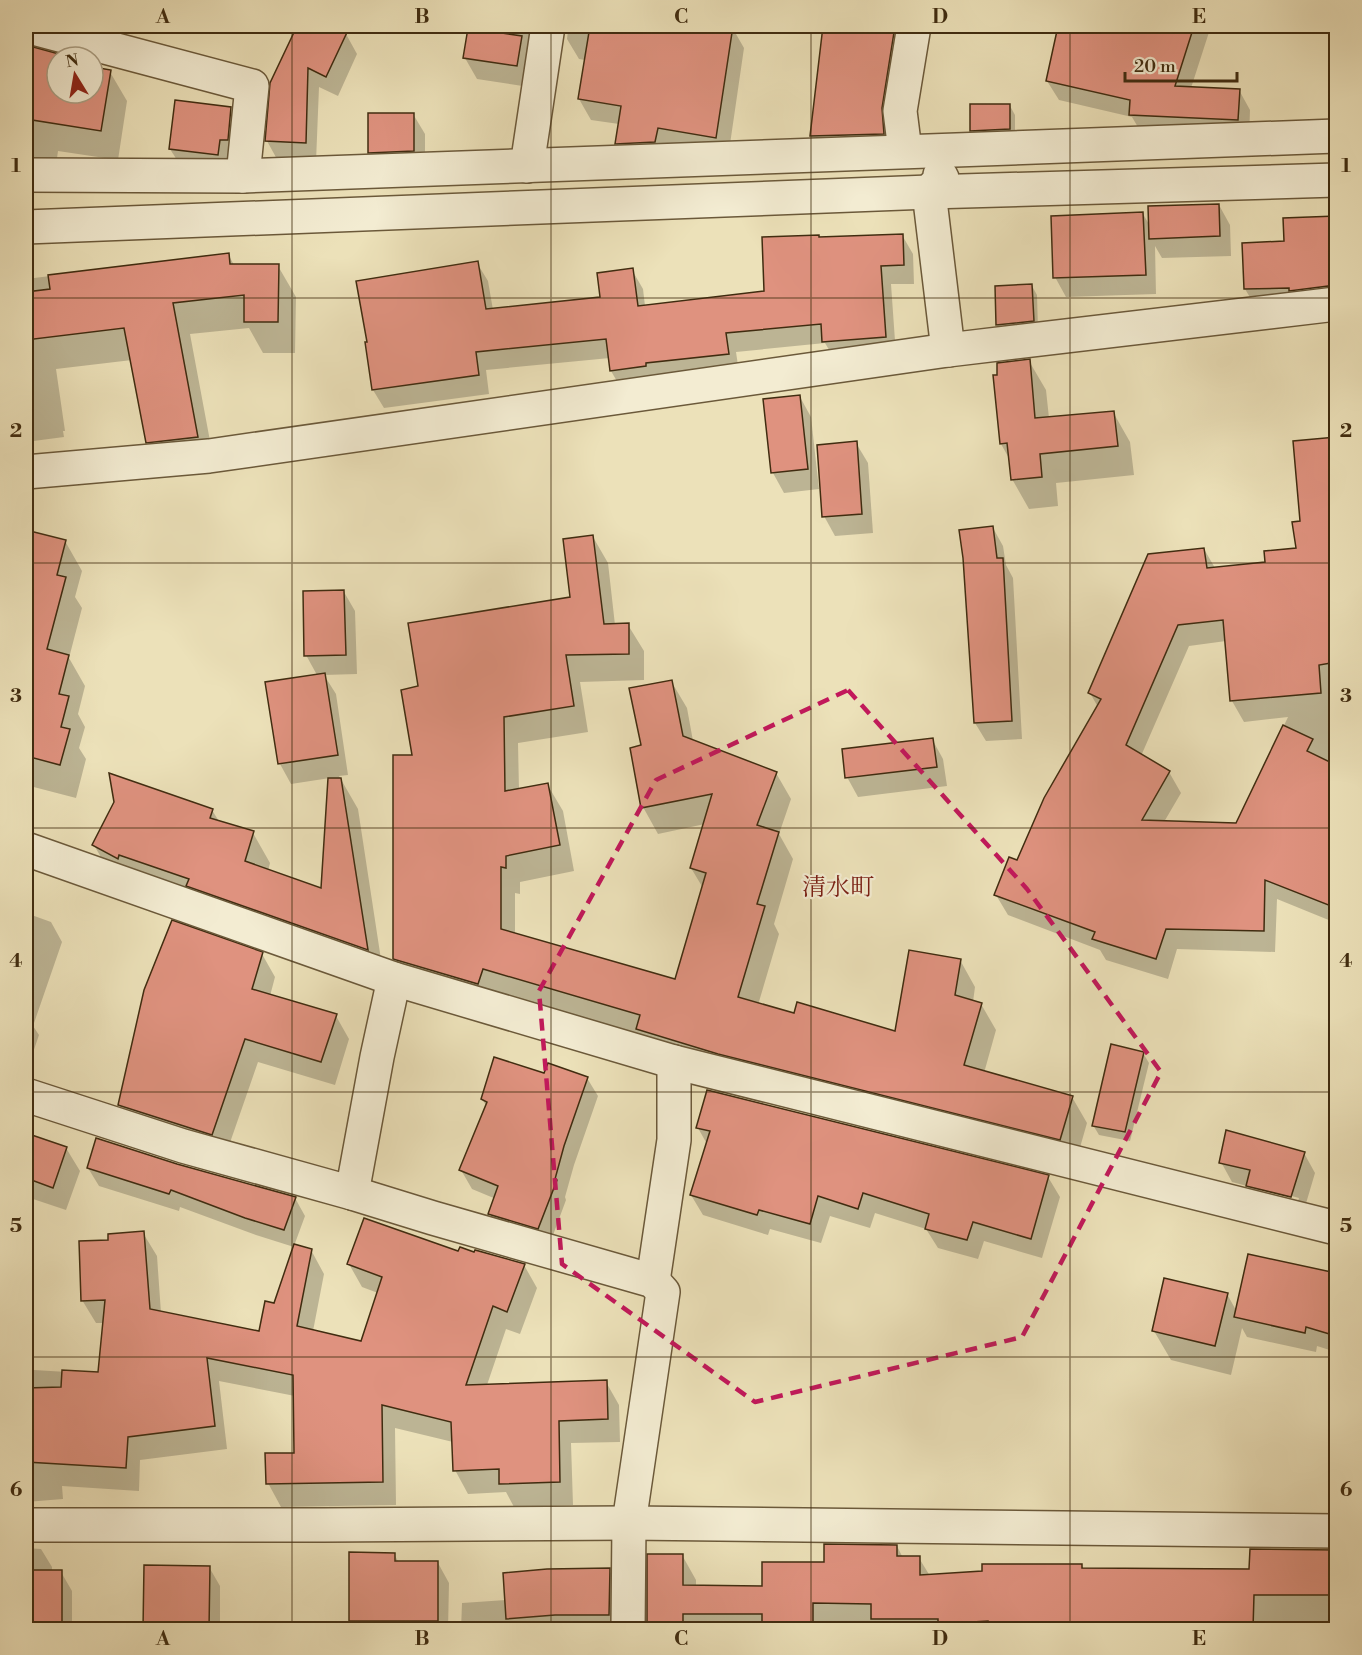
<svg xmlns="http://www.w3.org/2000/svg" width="1362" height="1655" viewBox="0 0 1362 1655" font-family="'Libre Bodoni','Noto Serif JP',serif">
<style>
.shadow{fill:#0003;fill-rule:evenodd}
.building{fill:#df927f;stroke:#402c10;stroke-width:1.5}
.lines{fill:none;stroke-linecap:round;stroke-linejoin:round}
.minor-casing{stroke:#6b593a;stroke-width:36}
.minor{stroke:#f3ecd2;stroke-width:33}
.marked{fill:none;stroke:#c2185b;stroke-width:4.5;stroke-dasharray:12 8;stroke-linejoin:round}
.grid{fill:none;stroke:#402c10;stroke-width:1.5;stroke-opacity:0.55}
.labels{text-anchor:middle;stroke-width:4.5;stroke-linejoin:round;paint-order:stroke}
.quarter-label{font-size:24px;fill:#7a1f14;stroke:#f3ecd2}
.neatline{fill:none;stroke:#402c10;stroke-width:2}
.grid-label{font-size:20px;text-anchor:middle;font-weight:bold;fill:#402c10}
</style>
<rect width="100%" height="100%" fill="#ece1b9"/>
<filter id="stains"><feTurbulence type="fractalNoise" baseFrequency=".00333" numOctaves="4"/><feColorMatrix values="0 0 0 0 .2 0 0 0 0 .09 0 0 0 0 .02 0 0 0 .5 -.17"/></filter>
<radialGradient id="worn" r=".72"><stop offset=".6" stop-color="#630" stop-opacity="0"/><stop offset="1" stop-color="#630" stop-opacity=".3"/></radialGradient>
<g class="shadow">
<path d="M68 26H116L112 46Z"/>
<path d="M299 26H328L346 34 357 54 338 96 319 87 316 162 278 161 267 141 272 83Z"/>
<path d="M470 26H723L732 27 744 48 728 158 628 164 616 143 619 124 591 120 579 99 585 60 579 59 567 39 568 30 564 28 529 87 477 79 465 58Z"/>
<path d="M825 26H901L898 138 828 166 811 136Z"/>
<path d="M1059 26H1211L1191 88 1239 90 1250 110 1249 139 1142 134 1132 117 1059 100 1047 81Z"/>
<path d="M55 55 64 57H57V93H93V65L95 69 110 72 127 101 118 160 58 151 54 180 26 176V58L53 62Z"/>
<path d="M1010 106 1015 115V138L977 140 972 130Z"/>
<path d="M230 109 242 129 238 160 182 168 170 149Z"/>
<path d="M413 114 425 134V170L381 172 370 152Z"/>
<path d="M1219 205 1230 225 1231 256 1162 258 1155 246 1156 294 1066 297 1055 277 1143 214 1150 226Z"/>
<path d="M1328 208H1336V305L1257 309 1245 289 1244 244 1285 242 1328 217Z"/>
<path d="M902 235 913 254 914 284H891L896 355 835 360 825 343 736 352 739 372 622 390 611 371 610 358 486 370 489 394 384 408 373 390 477 263 488 281 493 310 602 298 632 270 643 289 645 306 766 293 819 238Z"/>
<path d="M228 254 234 265 278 266 296 297 295 353H263L249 328 190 334 213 457 166 473 147 442 132 360 56 369 65 431H63L64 437 26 442V279Z"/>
<path d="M1032 286 1037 295 1038 330 1003 334 997 325 996 287Z"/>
<path d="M1329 350H1336V792L1334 798 1336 800V923L1277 899 1275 952 1177 949 1168 979 1106 960 1100 950 1008 915 996 895 1018 862 1098 707 1090 693 1204 549 1215 568 1267 563 1298 549 1302 522 1294 443 1336 439ZM1226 641 1232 701 1244 722 1288 717 1237 824 1164 822 1181 793 1169 772 1141 756 1189 646Z"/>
<path d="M1029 361 1046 390 1049 418 1113 412 1130 442 1134 475 1056 483 1058 506 1029 509 1012 479 1010 460 1001 444 995 376Z"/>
<path d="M800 397 811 417 819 489 784 493 773 473 765 401Z"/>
<path d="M856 443 868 463 873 533 835 536 824 516Z"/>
<path d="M993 528 1003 546 1006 565 1013 578 1022 739 986 741 975 723Z"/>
<path d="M26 531 65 541 82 571 75 597 82 608 69 658 85 686 78 714 85 727 79 748 86 759 76 798 26 785Z"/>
<path d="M593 537 608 563 615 625H628L644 651V680L580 682 588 732 518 743 519 790 547 784 563 811 574 871 520 882V894L515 893V935L676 981 703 888 691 868 705 824 658 834 643 807 642 747 671 681 687 708 693 741 776 773 791 799 779 834 793 859 774 924 779 934 758 1005 795 1015 896 1033 960 960 975 987 973 1002 981 1004 996 1030 984 1073 1072 1097 1087 1123 1075 1165 410 985 394 958 420 688 572 598Z"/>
<path d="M344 592 355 611 357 674 324 675 336 694 348 775 339 776 358 809 384 979 111 875 94 845 212 810 220 823 253 833 270 863 268 871 323 890 330 778 291 784 280 764 267 683 317 675 306 655Z"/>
<path d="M932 739 943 759 947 786 858 797 847 777Z"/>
<path d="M26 913 51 922 62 942 33 1026 39 1035 26 1073Z"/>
<path d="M262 954 275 977 270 996 336 1016 349 1039 335 1085 258 1062 225 1157 133 1128 119 1105Z"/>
<path d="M1143 1053 1149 1063 1130 1141 1099 1135 1093 1125Z"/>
<path d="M545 1075 587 1078 598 1096 574 1165 565 1197 566 1200 549 1246 501 1233 490 1214 496 1199 472 1189 461 1170 487 1107 482 1099Z"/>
<path d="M698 1128 1048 1177 1060 1197 1042 1258 984 1241 978 1259 938 1248 926 1229 875 1213 870 1228 830 1216 821 1243 770 1229 768 1235 703 1215 691 1195 707 1144Z"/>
<path d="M26 1134 66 1148 80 1171 66 1210 33 1199 34 1370 100 1374 104 1323H96L82 1300 110 1241 143 1233 157 1256 161 1313 260 1333 275 1304 294 1247 256 1235 180 1207 179 1211 99 1186 88 1168 177 1165 295 1198 305 1216 294 1246 311 1250 324 1274 313 1331 362 1343 378 1293 362 1287 349 1264 459 1253 524 1265 537 1288 520 1334 506 1329 487 1385 606 1382 619 1405 620 1442 571 1443 573 1505 514 1507 506 1492 468 1494 455 1470 453 1442 395 1428 396 1505 281 1507 268 1483 296 1454 295 1396 219 1381 227 1449 140 1460 139 1491 62 1486 63 1499 26 1502Z"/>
<path d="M1304 1153 1315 1173 1302 1217 1259 1206 1247 1186 1232 1182 1221 1162ZM1261 1188 1299 1198 1298 1201 1261 1192Z"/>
<path d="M1326 1284 1336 1287V1352L1317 1346 1316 1352 1247 1337 1242 1328 1231 1375 1171 1360 1154 1331 1227 1294 1237 1312Z"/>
<path d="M897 1546 903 1558H919L930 1576 1081 1565 1084 1569 1251 1571V1550L1336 1551V1630H879L878 1628H826V1630H648L649 1555H682L696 1580V1587L764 1588 826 1564Z"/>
<path d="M26 1548 41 1549 52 1567V1572H61L72 1591V1625L145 1626 209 1567 220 1586V1630H26Z"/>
<path d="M394 1554 399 1563H438L449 1583 448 1630H355L350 1620Z"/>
<path d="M609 1570 623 1594V1630H461L462 1603 506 1600Z"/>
</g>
<g class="building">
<path d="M297 26H350L326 77 308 68 306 143 265 141 270 83Z"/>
<path d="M590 26H733L716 138 658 128 655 142 615 144 621 106 578 99Z"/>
<path d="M823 26H895L882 108 884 134 810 136Z"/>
<path d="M1058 26H1194L1175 86 1240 89 1238 120 1129 115 1130 100 1046 81Z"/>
<path d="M468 28 522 36 517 66 463 58Z"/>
<path d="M26 45 70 57H57V93H93V67L111 70 101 131 26 119Z"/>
<path d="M175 100 231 107 228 140H220L218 155 169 149Z"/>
<path d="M970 104H1010V129L970 131Z"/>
<path d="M368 113H414V151L368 153Z"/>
<path d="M1219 204 1220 236 1149 239 1148 206Z"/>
<path d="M1143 212 1146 275 1053 278 1051 216Z"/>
<path d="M1336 216V285L1289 291V288L1244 289 1242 243 1284 241 1283 218Z"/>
<path d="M903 234 904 265 881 266 886 337 822 342 821 324 726 333 729 354 646 363V366L610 371 606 339 476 352 479 375 372 390 365 342H367L356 281 478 261 486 309 600 297 597 273 633 268 638 306 764 291 762 237 819 235V237Z"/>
<path d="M229 253 230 264H279L278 322H244V295L173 303 198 437 146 443 124 328 26 340V292L50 289 48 275Z"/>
<path d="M1032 284 1034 321 996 325 995 286Z"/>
<path d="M1030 359 1035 418 1114 411 1118 446 1040 454 1042 477 1011 480 1007 443 1000 444 993 375H997V363Z"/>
<path d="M800 395 808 469 771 473 763 399Z"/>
<path d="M1336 437V662L1319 665 1321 693 1230 701 1223 620 1178 625 1126 745 1170 771 1142 820 1236 823 1283 725 1313 739 1307 751 1336 765V908L1265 880 1264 931 1166 929 1156 959 1092 939 1095 932 994 895 1009 857 1017 860 1044 798 1101 699 1088 693 1148 554 1204 548 1207 568 1265 562 1264 551 1296 548 1292 522 1300 521 1293 441Z"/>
<path d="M857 441 862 514 822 517 817 445Z"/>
<path d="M993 526 997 558H1003L1012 721 974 723 963 558 959 530Z"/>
<path d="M26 530 66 540 57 575 66 577 47 649 69 655 59 694 69 696 61 727 70 729 60 765 26 756Z"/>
<path d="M593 535 604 624 629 623V654L566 655 574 706 504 717 505 791 548 783 560 845 506 856V868L501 867V929L675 979 706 873 690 868 712 794 641 808 630 748 641 745 629 688 672 680 683 736 777 772 757 825 779 832 757 904 765 906 738 997 794 1013 797 1002 895 1031 909 950 961 959 955 995 982 1003 964 1065 1073 1096 1060 1140 718 1054 636 1029 640 1015 483 969 478 984 393 959V755H412L401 690 418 686 408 623 570 597 563 539Z"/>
<path d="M344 590 346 655 304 656 303 591Z"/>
<path d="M325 673 338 755 278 764 265 682Z"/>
<path d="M933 738 937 767 845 778 842 749Z"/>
<path d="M109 773 213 809 210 818 254 831 245 861 321 888 328 778H341L368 950 186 886 189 879 119 855 118 859 92 845 114 802Z"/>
<path d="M172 920 263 952 252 989 337 1014 321 1062 245 1039 212 1135 118 1105 144 990Z"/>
<path d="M1111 1044 1144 1052 1125 1132 1092 1126Z"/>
<path d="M494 1057 544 1073 548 1063 588 1077 564 1146 555 1179 557 1180 538 1229 488 1214 498 1186 459 1170 487 1102 481 1099Z"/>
<path d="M707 1090 1049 1175 1031 1239 973 1222 967 1240 925 1229 929 1214 863 1193 858 1209 818 1196 810 1224 759 1210 757 1215 690 1195 710 1131 696 1128Z"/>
<path d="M1226 1130 1305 1152 1291 1197 1246 1186 1250 1170 1219 1163Z"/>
<path d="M26 1133 67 1147 53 1188 26 1178Z"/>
<path d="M96 1138 177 1164 296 1197 284 1230 245 1218 171 1190 169 1194 87 1168Z"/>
<path d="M364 1218 458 1251 460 1247 474 1252 475 1250 525 1264 507 1312 493 1306 466 1385 607 1380 608 1419 559 1421 560 1482 499 1484V1469L453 1471 451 1422 382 1405 383 1482 266 1484 265 1453H294L293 1375 207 1358 215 1426 128 1437 126 1468 26 1462V1388L61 1387 62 1370 98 1372 105 1300 81 1301 79 1241 108 1240V1234L144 1231 150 1309 259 1331 265 1301 274 1303 294 1244 312 1249 297 1326 361 1341 382 1277 347 1264Z"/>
<path d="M1248 1254 1336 1273V1336L1306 1327 1305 1333 1234 1317Z"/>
<path d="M1164 1278 1228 1293 1215 1346 1152 1331Z"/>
<path d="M824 1544 897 1545V1556H920V1575L982 1571V1564H1082V1568L1249 1569 1250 1549 1336 1550V1595H1254L1253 1629H988V1621L938 1624V1619H871V1604L813 1603V1629H762V1614H683V1629H647V1554H683V1585L762 1586V1562H824Z"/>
<path d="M349 1552 395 1553V1561H438V1621H349Z"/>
<path d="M144 1565 210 1566 209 1629H143Z"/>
<path d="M610 1568 609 1615H555L506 1619 503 1573 547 1569Z"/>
<rect x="26" y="1570" width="36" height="59"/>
</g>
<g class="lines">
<defs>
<g id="minor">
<path d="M26 26 252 86 243 176"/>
<path d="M905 151 900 111 914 26"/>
<path d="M527 166 548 26"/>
<path d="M26 175 243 176 1336 136"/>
<path d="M940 175 942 178 929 192 948 350"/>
<path d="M26 227 929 192 1336 180"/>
<path d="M26 472 209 456 948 350 1336 304"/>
<path d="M26 849 394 979 674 1062 1336 1228"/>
<path d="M26 1095 183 1146 352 1193 433 1218 653 1281 663 1292 629 1523 628 1630"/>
<path d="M352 1193 377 1057 394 979"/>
<path d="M653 1281 674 1140V1062"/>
<path d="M26 1525H324L629 1523 1336 1531"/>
</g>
</defs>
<use href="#minor" class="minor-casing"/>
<use href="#minor" class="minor"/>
</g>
<path class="marked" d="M848 690 1027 889 1161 1072 1022 1337 755 1402 562 1264 539 991 656 780Z"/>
<path class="grid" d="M292 26V1630M551 26V1630M811 26V1630M1070 26V1630M26 298H1336M26 563H1336M26 828H1336M26 1092H1336M26 1357H1336"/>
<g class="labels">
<g class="quarter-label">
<text x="838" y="895">清水町</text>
</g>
</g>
<rect width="1362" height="1655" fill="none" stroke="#ece1b9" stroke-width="66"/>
<g transform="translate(75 75) rotate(349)"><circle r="28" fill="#f3ecd2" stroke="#ab9f84" stroke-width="1.5"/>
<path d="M0-4.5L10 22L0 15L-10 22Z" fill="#8f2418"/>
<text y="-9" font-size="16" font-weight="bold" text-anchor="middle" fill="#402c10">N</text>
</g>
<path d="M1125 72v9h112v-9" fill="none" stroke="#402c10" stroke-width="3"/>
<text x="1134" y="72" font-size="18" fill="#402c10" stroke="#f3ecd2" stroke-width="4.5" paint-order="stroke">20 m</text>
<rect x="33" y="33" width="1296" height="1589" class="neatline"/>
<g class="grid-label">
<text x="163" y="23">A</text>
<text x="422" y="23">B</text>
<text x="681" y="23">C</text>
<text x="940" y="23">D</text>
<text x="1199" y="23">E</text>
<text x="16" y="172">1</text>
<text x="1346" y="172">1</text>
<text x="16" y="437">2</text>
<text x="1346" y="437">2</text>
<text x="16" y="702">3</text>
<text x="1346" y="702">3</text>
<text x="16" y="967">4</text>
<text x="1346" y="967">4</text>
<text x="16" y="1232">5</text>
<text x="1346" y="1232">5</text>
<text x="16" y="1496">6</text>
<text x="1346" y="1496">6</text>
<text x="163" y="1645">A</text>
<text x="422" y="1645">B</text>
<text x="681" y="1645">C</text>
<text x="940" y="1645">D</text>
<text x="1199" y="1645">E</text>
</g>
<rect width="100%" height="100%" filter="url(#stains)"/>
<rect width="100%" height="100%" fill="url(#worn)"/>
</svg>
